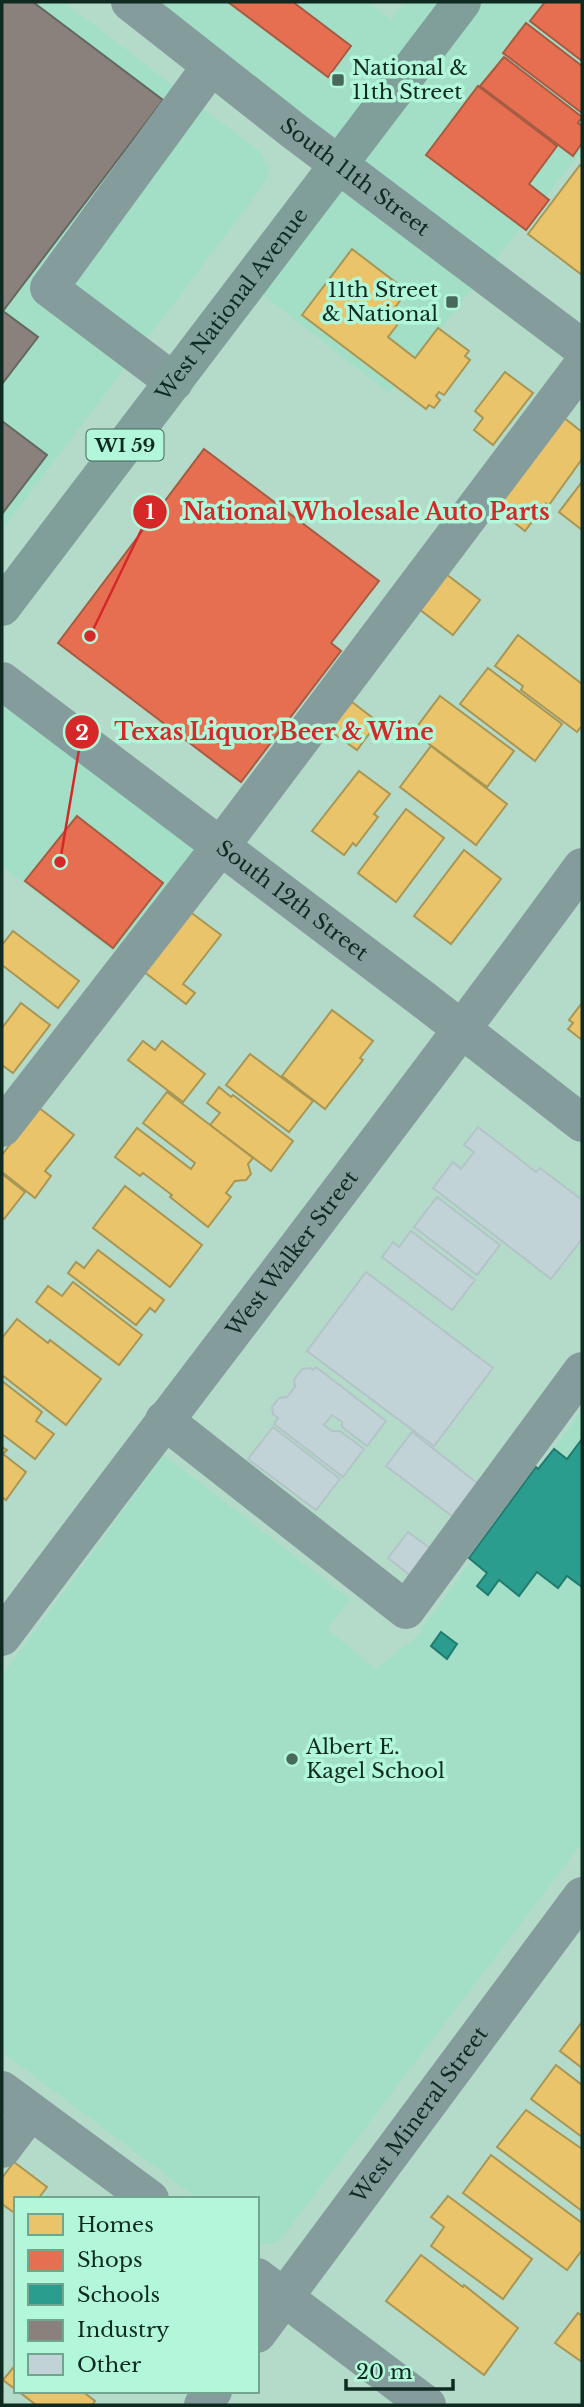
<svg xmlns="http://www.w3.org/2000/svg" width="584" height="2407" viewBox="0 0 584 2407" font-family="'Libre Baskerville',serif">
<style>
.built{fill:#a2dfc6}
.homes{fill:#e9c46a;stroke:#a89654;stroke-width:2}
.shops{fill:#e76f51;stroke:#a65b43;stroke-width:2}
.schools{fill:#2a9d8f;stroke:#227b6e;stroke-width:2}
.industry{fill:#8a817c;stroke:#656761;stroke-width:2}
.building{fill:#c2d3d7;stroke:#b3c4c7;stroke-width:2}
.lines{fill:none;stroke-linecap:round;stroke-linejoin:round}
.minor{stroke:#859c9c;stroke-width:38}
.major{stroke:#819f9a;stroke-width:38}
.poi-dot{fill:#49695c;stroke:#b2f7da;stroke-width:2.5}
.labels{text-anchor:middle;stroke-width:7;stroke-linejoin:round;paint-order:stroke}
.shield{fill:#b2f7da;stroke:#406858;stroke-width:2}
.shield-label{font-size:19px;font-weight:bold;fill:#0f2b21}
.poi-label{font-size:21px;fill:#0f2b21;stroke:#b2f7da;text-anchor:start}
.street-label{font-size:21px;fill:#0f2b21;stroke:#b2f7da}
.leader{fill:none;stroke:#d62828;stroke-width:2.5}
.callout-dot{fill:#d62828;stroke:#b2f7da;stroke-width:2.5}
.mark-label{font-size:21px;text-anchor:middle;font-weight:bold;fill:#fff}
.callout-label{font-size:23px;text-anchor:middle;font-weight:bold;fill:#d62828;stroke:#b2f7da;stroke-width:7;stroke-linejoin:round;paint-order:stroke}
</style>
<rect width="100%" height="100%" fill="#b4dbca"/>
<g class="built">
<path d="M2 2H64L259 151 269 168 267 179 256 195 2 530Z"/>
<path d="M130 2H368L391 19 405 2H582V159L578 156 389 393 248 283 339 164Z"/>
<path d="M2 681 220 847 129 964 2 866Z"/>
<path d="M582 1410V1843L280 2240 271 2244H263L257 2242V2199H198L2 2052V1676L164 1455 350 1599 327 1629 376 1669 415 1638Z"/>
</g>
<g class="homes">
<path d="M580 165 582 167V275L528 234Z"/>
<path d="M352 249 407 291 394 309 404 316 388 337 415 358 438 328 469 351 465 356 470 360 444 395 439 392 436 396 440 400 434 408 429 405 426 409 302 315Z"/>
<path d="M505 372 533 393 493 445 474 430 483 418 475 411Z"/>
<path d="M558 413 582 432V459L549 505 546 503 525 531 489 503Z"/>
<path d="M582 482V530L559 512Z"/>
<path d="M446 574 480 600 453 635 419 609Z"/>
<path d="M518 635 582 684V726L577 732 521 690 523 686 495 666Z"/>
<path d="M488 668 562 724 535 761 460 704Z"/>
<path d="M440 696 514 751 487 787 413 732Z"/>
<path d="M352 702 378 722 357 750 329 730Z"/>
<path d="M431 746 507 804 476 845 400 787Z"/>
<path d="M359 771 390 794 374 814 378 817 356 846 353 843 344 855 312 831Z"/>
<path d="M406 809 444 838 396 902 358 873Z"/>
<path d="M464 850 501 879 451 944 414 916Z"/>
<path d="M189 911 221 935 183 984 195 993 186 1004 143 971Z"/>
<path d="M13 931 79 981 58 1008 2 965V945Z"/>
<path d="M21 1003 50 1025 13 1073 2 1065V1028Z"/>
<path d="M582 1003V1040L568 1029 573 1023 569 1020Z"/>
<path d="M332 1010 373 1041 360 1058 363 1060 325 1109 282 1076Z"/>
<path d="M143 1041 155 1050 162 1041 205 1074 183 1102 128 1060Z"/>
<path d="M250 1054 313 1101 289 1132 226 1085Z"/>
<path d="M219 1087 231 1097 233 1095 293 1141 271 1171 210 1125 220 1113 207 1103Z"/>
<path d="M167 1092 253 1158 248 1164 251 1174 246 1180 235 1181 226 1193 231 1197 208 1227 170 1197 172 1195 143 1173 140 1176 115 1157 137 1128 191 1169 195 1163 143 1123Z"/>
<path d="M38 1107 74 1135 45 1171 51 1176 35 1198 2 1172V1155Z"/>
<path d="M2 1174 25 1192 4 1219 2 1218Z"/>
<path d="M125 1186 202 1245 170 1287 93 1228Z"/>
<path d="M98 1250 164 1300 155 1312 150 1308 136 1325 68 1273 76 1262 84 1268Z"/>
<path d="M73 1282 142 1335 119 1365 36 1302 48 1286 62 1296Z"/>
<path d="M17 1319 48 1343 50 1340 101 1379 66 1425 2 1375V1338Z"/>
<path d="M2 1381 42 1412 36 1421 54 1434 35 1459 2 1434Z"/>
<path d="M2 1447 7 1450 3 1454 26 1472 6 1500 2 1497Z"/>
<path d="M582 2022V2068L560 2051Z"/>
<path d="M556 2065 582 2085V2137L531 2099Z"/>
<path d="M526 2110 582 2149V2211L497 2147Z"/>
<path d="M491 2155 582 2223V2250L567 2270 463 2193Z"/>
<path d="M14 2162 47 2187 38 2199H16V2214L2 2204V2178Z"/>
<path d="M448 2196 532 2259 503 2299 431 2246 444 2227 431 2217Z"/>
<path d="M421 2255 463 2287 464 2285 518 2328 484 2375 386 2301Z"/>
<path d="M578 2313 582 2316V2362L555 2343Z"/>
<path d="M16 2364V2390L3 2380Z"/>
<path d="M18 2391H82L95 2401 92 2405H36Z"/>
</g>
<g class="shops">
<path d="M228 2H293L351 46 328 77Z"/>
<path d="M545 2H582V61L530 21Z"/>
<path d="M526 23 582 66V113L503 53Z"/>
<path d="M504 57 582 117 578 123 582 126V143L573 156 480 86Z"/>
<path d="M478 86 557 146 529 184 549 200 526 230 426 155Z"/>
<path d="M204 449 379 581 331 643 341 651 241 782 58 643Z"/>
<path d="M77 816 163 883 113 948 25 881Z"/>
</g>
<g class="schools">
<path d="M582 1439V1587L567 1576 558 1588 537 1572 519 1596 499 1580 488 1595 477 1586 487 1573 469 1558 536 1467 538 1469 554 1449 567 1459Z"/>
<path d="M441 1632 457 1644 447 1659 431 1646Z"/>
</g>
<g class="industry">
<path d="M2 2H33L163 100 3 311 38 337 2 384Z"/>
<path d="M2 421 47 455 2 514Z"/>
</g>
<g class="building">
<path d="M478 1127 536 1172 540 1168 582 1200V1239L551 1279 433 1188 453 1162 461 1169 474 1152 464 1145Z"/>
<path d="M437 1197 500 1245 477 1275 414 1227Z"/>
<path d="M411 1231 475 1280 452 1310 382 1257 393 1242 399 1247Z"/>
<path d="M366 1272 493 1368 434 1446 307 1351Z"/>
<path d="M316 1367 386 1421 367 1446 342 1427V1422L332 1415 324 1425 332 1431H340L364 1449 343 1477 274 1424 278 1418 273 1414 272 1407 279 1398 287 1397 295 1387 294 1380 302 1369 311 1368 313 1370Z"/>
<path d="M273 1427 340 1479 316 1510 248 1459Z"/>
<path d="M412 1432 477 1483 452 1516 386 1466Z"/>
<path d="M408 1532 431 1549 411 1576 388 1558Z"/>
</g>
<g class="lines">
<g class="minor">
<path id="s1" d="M130 2 294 131 582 348"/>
<path d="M174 382 49 288 211 66"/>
<path id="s2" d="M2 681 424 1000 582 1123"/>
<path d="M2 1128 220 847 582 366"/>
<path d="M164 1420 406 1610 582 1371"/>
<path id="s3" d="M2 1637C194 1380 392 1127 582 867"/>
<path d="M2 2090 150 2199"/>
<path d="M2 2149 30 2112"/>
<path d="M257 2277 427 2405"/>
<path id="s4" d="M257 2334 582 1896"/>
<path d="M203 2405 213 2391"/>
</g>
<path class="major" id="s5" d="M2 607 462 2"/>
</g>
<g class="poi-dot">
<rect x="331" y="73" width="14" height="14" rx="3.5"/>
<rect x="445" y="295" width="14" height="14" rx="3.5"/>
<circle cx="292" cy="1759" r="7"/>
</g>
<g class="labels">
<rect class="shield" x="86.5" y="429.5" width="77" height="31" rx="5"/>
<g class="shield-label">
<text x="125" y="452">WI 59</text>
</g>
<g class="poi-label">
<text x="352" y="75">National &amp;<tspan x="352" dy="24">11th Street</tspan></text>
<text x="438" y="297" text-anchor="end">11th Street<tspan x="438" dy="24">&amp; National</tspan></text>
<text x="306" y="1754">Albert E.<tspan x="306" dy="24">Kagel School</tspan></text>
</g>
<g class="street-label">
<text dy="7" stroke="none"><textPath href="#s1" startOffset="285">South 11th Street</textPath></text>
<text dy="7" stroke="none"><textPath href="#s5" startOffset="380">West National Avenue</textPath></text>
<text dy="7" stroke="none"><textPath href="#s2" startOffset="364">South 12th Street</textPath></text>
<text dy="7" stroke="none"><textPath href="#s3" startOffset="481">West Walker Street</textPath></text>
<text dy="7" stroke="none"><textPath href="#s4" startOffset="273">West Mineral Street</textPath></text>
</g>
</g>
<path class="leader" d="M90 636L150 512M60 862L82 732"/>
<g class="callout-dot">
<circle cx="90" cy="636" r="7"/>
<circle cx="60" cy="862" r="7"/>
<circle cx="150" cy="512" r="18"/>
<circle cx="82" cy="732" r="18"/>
</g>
<g class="mark-label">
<text x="150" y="519">1</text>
<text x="82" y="740">2</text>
</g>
<g class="callout-label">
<text x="366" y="520">National Wholesale Auto Parts</text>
<text x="274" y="740">Texas Liquor Beer &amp; Wine</text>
</g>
<rect width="584" height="2407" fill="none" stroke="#0f2b21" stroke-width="7"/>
<rect x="14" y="2197" width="245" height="196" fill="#b2f7da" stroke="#71a590" stroke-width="2"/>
<rect x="28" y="2214" width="35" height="21" fill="#e9c46a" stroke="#71a590" stroke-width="2"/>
<text x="77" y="2232" font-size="21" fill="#0f2b21">Homes</text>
<rect x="28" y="2250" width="35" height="21" fill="#e76f51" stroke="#71a590" stroke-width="2"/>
<text x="77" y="2267" font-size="21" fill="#0f2b21">Shops</text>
<rect x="28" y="2284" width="35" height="21" fill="#2a9d8f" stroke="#71a590" stroke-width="2"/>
<text x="77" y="2302" font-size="21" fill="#0f2b21">Schools</text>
<rect x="28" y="2320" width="35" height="21" fill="#8a817c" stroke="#71a590" stroke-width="2"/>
<text x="77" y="2337" font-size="21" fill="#0f2b21">Industry</text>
<rect x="28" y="2354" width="35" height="21" fill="#c2d3d7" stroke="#71a590" stroke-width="2"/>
<text x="77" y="2372" font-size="21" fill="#0f2b21">Other</text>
<path d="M346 2379v10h107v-10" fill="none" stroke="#0f2b21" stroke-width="3.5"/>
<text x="356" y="2379" font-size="21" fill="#0f2b21" stroke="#b2f7da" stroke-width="5" paint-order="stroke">20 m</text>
</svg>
